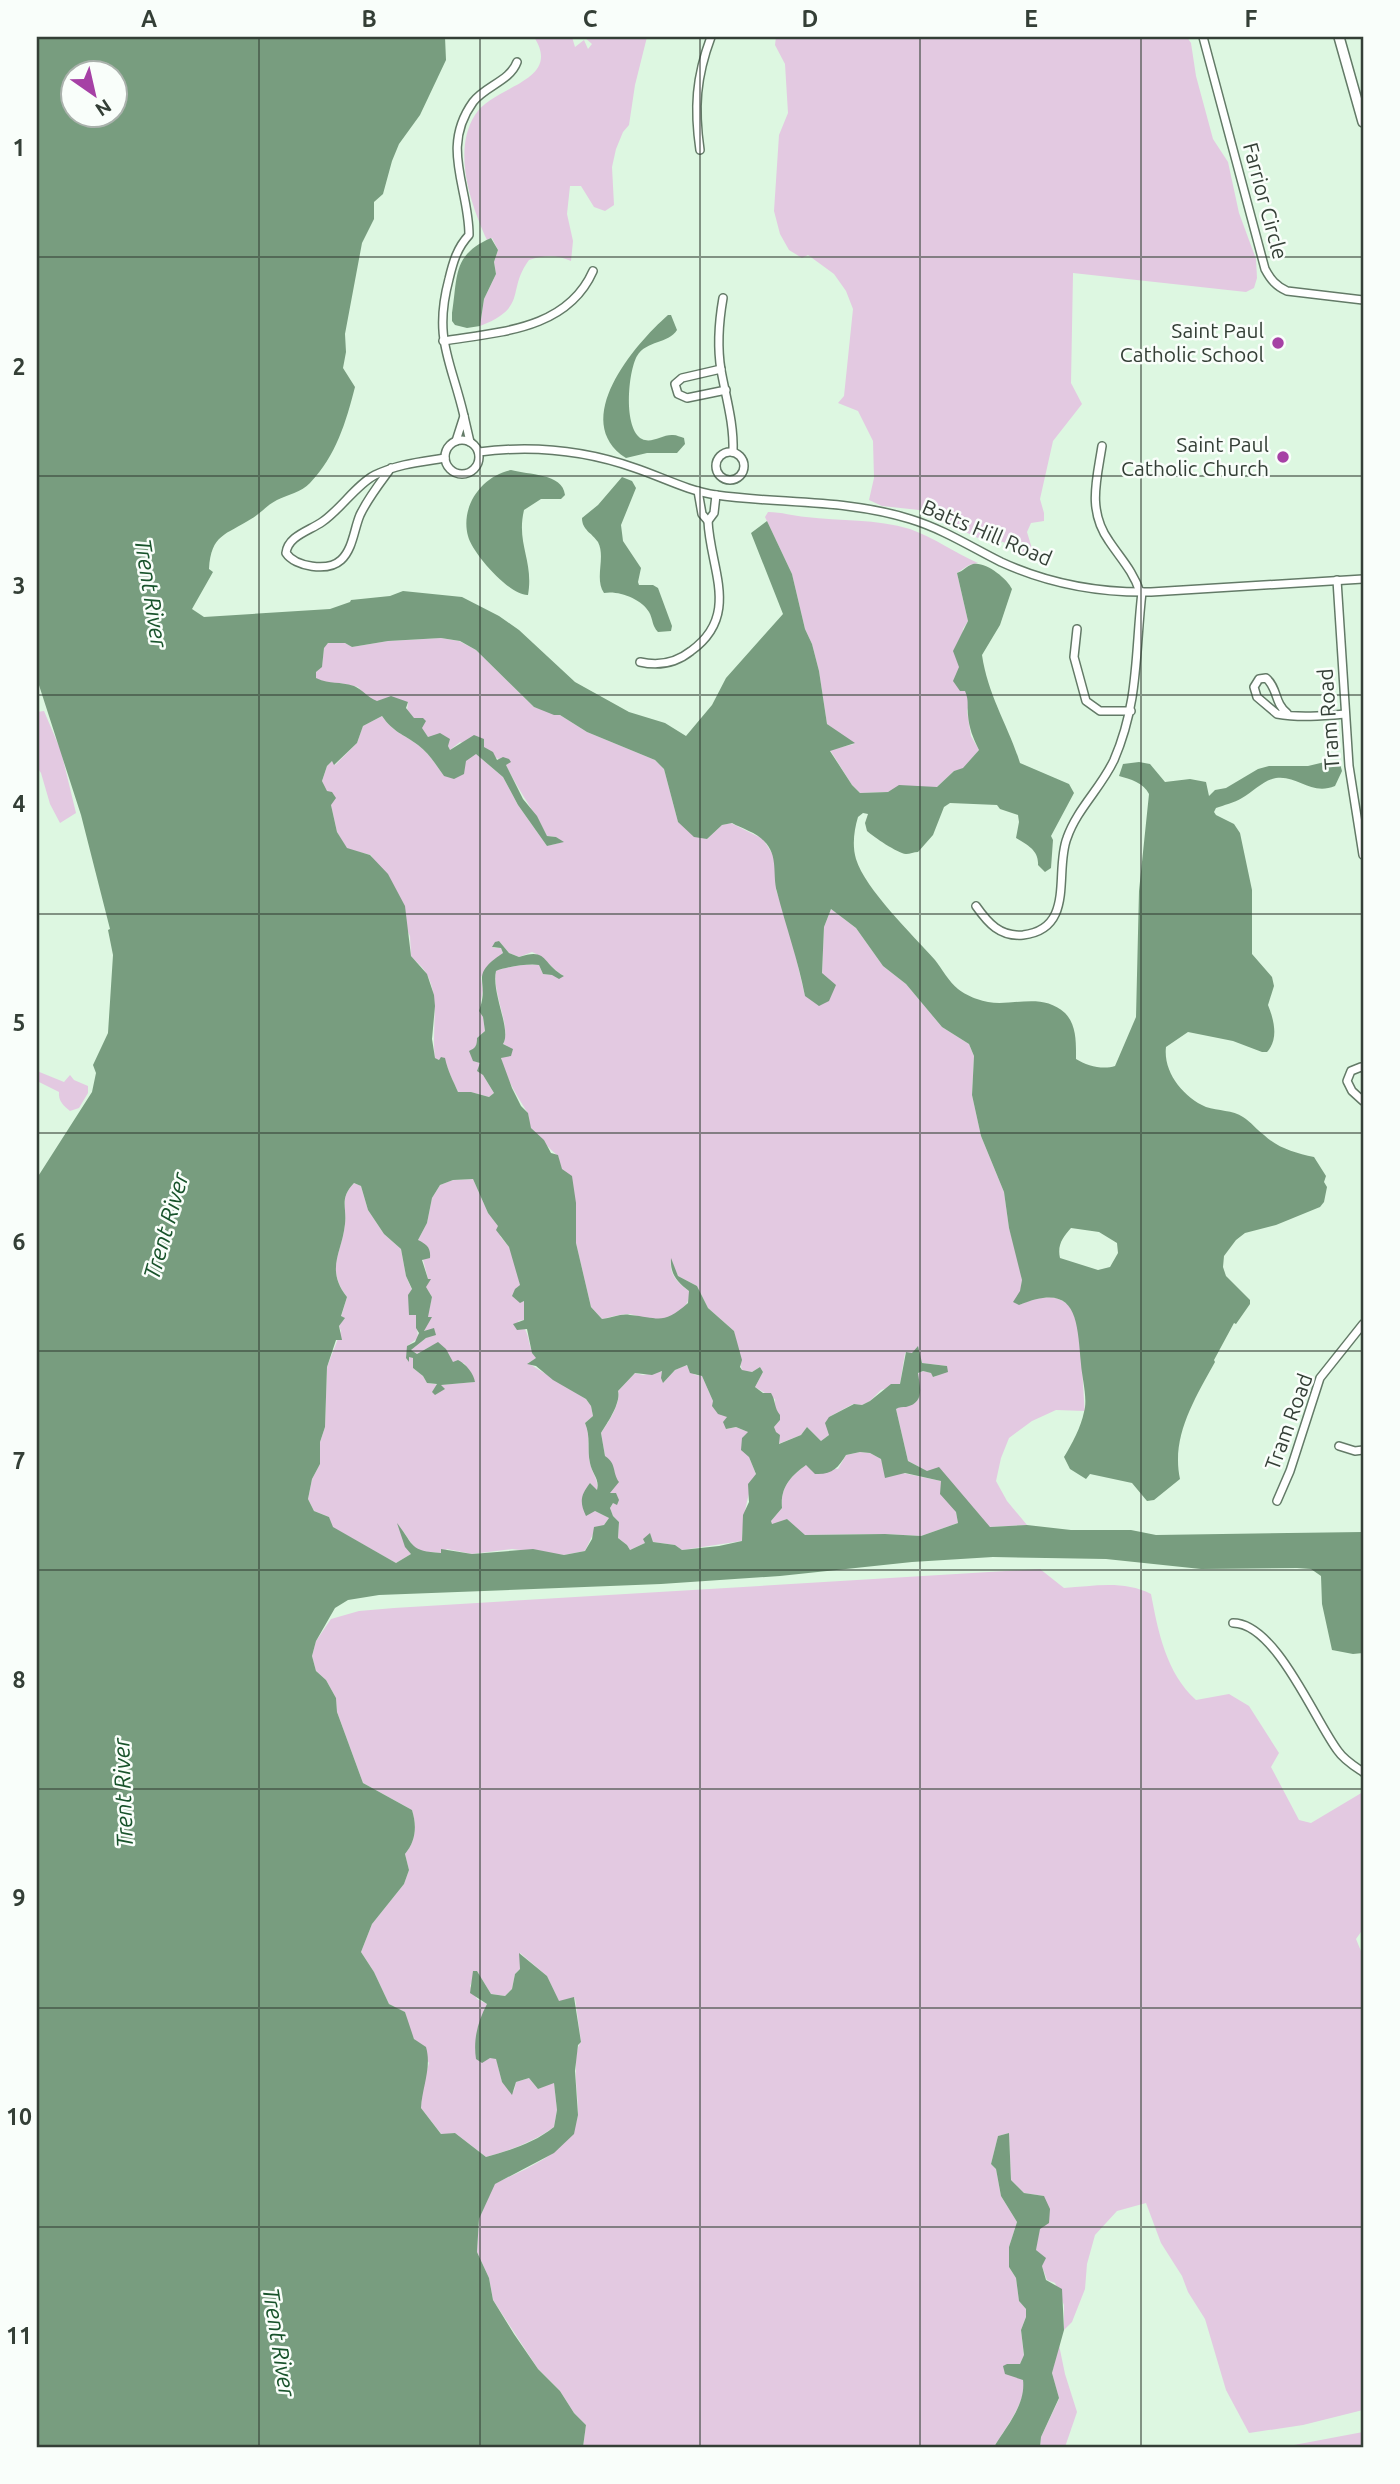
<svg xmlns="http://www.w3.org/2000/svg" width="1400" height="2484" viewBox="0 0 1400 2484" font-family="Ubuntu,sans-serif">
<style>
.green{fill:#e3c9e1}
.water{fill:#789d7f;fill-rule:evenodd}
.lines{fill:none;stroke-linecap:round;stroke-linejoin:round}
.minor-casing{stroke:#637a67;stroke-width:10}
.tertiary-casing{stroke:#637a67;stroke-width:12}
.minor{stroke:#fff;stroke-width:7}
.tertiary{stroke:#fff;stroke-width:9}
.grid{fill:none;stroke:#343f36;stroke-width:2;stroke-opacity:0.55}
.poi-dot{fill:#a641a5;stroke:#f9fefa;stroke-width:2.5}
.labels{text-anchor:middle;stroke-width:5;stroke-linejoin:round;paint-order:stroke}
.street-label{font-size:21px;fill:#343f36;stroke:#f9fefa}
.poi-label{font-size:21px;fill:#343f36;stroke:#f9fefa;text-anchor:end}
.water-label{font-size:23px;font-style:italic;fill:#18532b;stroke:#f9fefa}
.neatline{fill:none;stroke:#343f36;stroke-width:2.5}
.grid-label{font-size:23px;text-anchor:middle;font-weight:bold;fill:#343f36}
</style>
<rect width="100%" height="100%" fill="#ddf7e1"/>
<g class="green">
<path d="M534 37H572L575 47 584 40 588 49 592 44 584 37H647L635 85 629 125 623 132 616 149 612 167 614 205 605 211 594 207 581 186H570L567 214 573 241 571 261C555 254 545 255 529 260 506 291 529 307 480 326L484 299 496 274 494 262 498 250 492 238 487 240C471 205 452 151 475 115 494 85 563 82 534 37Z"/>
<path d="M776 37H1187L1191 43 1196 76 1213 139 1228 162 1239 213 1256 259 1257 278 1254 288 1246 292 1073 273 1071 383 1082 404 1053 441 1040 499 1044 513V521L1031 523 1027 532 1033 552 1034 560 1024 556 1017 547 1000 541 978 538 919 510 882 506 869 500 874 478 873 441 858 411 838 403 844 396 853 309 846 291 834 274 808 255 802 258 789 250 780 234 774 211 779 135 788 113 785 64 775 45Z"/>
<path d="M768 512C782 512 793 516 806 517 840 521 877 519 910 529 935 538 955 553 978 563L969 565 957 573 968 621 963 629 959 667 970 701 967 711 971 736 979 750 963 769 954 771 937 787 894 790 888 792 860 793 852 785 830 750 854 744 827 724 819 671 812 644 805 629 792 574 765 517Z"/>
<path d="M441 638 459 641 476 650 534 707 560 715 587 732 655 760 664 769 678 822 707 839 722 825 731 823 763 839 775 858 776 890 787 919 805 996 822 974 824 927 831 909 856 928 883 966 906 984 942 1027 969 1044 974 1056 972 1095 981 1136 1004 1192 1009 1228 1019 1261 1022 1280 1019 1305C1035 1298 1056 1291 1070 1307 1082 1320 1083 1390 1085 1411L1056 1410 1032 1421 1009 1438 1001 1458 996 1481 1007 1501 1027 1525 989 1527C962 1492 948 1482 908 1461L896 1409 898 1407C923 1406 922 1394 917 1374L923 1371 931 1373 934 1377 940 1374 947 1366 922 1363 917 1347 912 1354 905 1353 900 1384 881 1390 870 1401 862 1405 853 1404 829 1417V1435L821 1441 807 1427 801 1435 778 1444 774 1427 780 1420V1415L775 1410V1399L755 1387 763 1372 760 1367 752 1372 742 1371 734 1331 708 1308 697 1286 678 1276 671 1260C669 1275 678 1283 689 1291 691 1311 669 1321 651 1320 644 1319 637 1315 629 1314 621 1314 611 1317 602 1319L591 1307 576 1243 575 1224 558 1156C555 1154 534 1133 531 1128 528 1124 530 1117 527 1112 517 1095 505 1078 501 1057L507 1046 503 1044C512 1028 492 994 496 971 506 967 529 963 539 965L543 974 564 976C550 968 547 958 532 952L519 957 509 953 499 941 493 948H501L503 953 481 977 483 991 479 1011 483 1017 485 1031 477 1038V1044L474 1049 483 1075 494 1093 489 1097 470 1092H458C453 1080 448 1072 444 1058L439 1060 435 1058C431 1031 441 998 426 973 423 967 415 961 411 956L410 936 371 855 347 849 337 832 331 805 322 781 327 766 333 760 335 765 357 743 363 726 382 716C393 732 403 734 418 745 429 753 436 765 444 776L475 753 503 777 518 805 547 846 563 842 556 837 547 836C534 811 518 790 506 765L508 763 460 742 450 750 448 746 428 737 407 712 408 702H377L366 696 358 687 339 683 330 685 315 678 316 672 322 666 324 647 328 643H345L352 647 388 641Z"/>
<path d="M44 711 61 751 76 813 60 823 50 804 41 773 37 767V712Z"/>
<path d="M37 1071 64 1082 70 1075 74 1080 88 1086V1093L79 1108 70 1111C64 1106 58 1101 59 1092L37 1081Z"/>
<path d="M473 1179 488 1213 499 1226 500 1236 509 1247 515 1262 526 1312 524 1320 518 1321C533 1334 525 1345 537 1358L528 1363 586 1399 591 1406 593 1416 585 1423C591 1437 587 1450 590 1463 592 1474 599 1479 597 1491L590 1483 595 1511 609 1518 604 1525 594 1532 585 1551 564 1555 512 1549 472 1554 447 1549 441 1553C407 1551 418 1548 398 1525L411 1554 396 1563 332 1527 329 1517 314 1511 308 1499 312 1479 320 1464V1442L325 1427 327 1367 341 1331 339 1326 344 1318 341 1317 347 1297C325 1268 342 1253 345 1224 347 1206 339 1199 354 1183L361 1186 368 1210 384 1234 401 1249 406 1276 412 1290C407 1298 410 1305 412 1314L416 1315 418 1338 407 1346 409 1361V1356L413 1358V1368L423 1376 427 1383 440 1385 474 1382 464 1363H453L431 1346 417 1354 411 1350 426 1338 430 1331 424 1332 432 1297 425 1286 428 1279 418 1240 427 1223 432 1198 440 1185 453 1180Z"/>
<path d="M686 1365 695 1375 702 1376 713 1401 728 1418 726 1429 736 1427 748 1432 749 1457 756 1474C747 1495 743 1517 742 1541L682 1550 675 1545 653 1542 650 1534 645 1543 630 1550 627 1545 618 1538 619 1522 613 1516 610 1508 613 1503V1494H609L616 1478 605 1456 601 1433C608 1423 621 1404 618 1391L635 1373 643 1375 663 1371V1383L675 1370Z"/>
<path d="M860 1452 870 1453 881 1459 884 1469 941 1481 956 1512 958 1523 921 1536 885 1534 804 1535 787 1519 772 1525 771 1521 782 1508C780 1487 791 1476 807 1464L838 1469 846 1455Z"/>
<path d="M1040 1569 1064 1588C1094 1586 1124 1580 1151 1594 1158 1631 1166 1673 1196 1700L1229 1694 1249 1706 1279 1753 1271 1767 1299 1820 1311 1823 1363 1792V1900L1361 1902 1363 1929 1356 1939 1363 1956V2410L1303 2425 1249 2433 1226 2390 1205 2319 1188 2292 1182 2276 1161 2243 1146 2203 1117 2211 1095 2235 1087 2264 1085 2289 1072 2322 1064 2330V2305L1055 2283 1047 2280 1036 2250 1044 2196 1024 2193 1011 2180 1009 2133 998 2136 991 2164 996 2169 1001 2196 1017 2222 1009 2247V2267L1016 2278 1019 2301 1026 2309V2317L1021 2330 1024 2356 1020 2364H1007C1012 2368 1021 2375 1023 2380 1030 2397 1002 2433 994 2447H583L586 2425 574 2413 560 2391 538 2369 493 2300 489 2278 477 2252 479 2219 494 2184C525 2169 576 2151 578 2112 578 2097 575 2083 576 2068 576 2059 576 2048 581 2042L575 1998 559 2002 547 1976 520 1953V1969L515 1974 512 1989 505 1996 491 1994 477 1971 470 1986 477 1999 487 2004 490 2058H496L502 2082 514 2091 516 2082 529 2078 538 2089 554 2082 557 2110 554 2127C533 2142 511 2150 486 2157L455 2133 442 2135 421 2108 422 2088 429 2063 410 2032 405 2012 389 2004 374 1972 361 1952 372 1924 404 1884 409 1870 405 1854C416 1841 417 1826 412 1810L363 1783 337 1712 336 1698 326 1680 316 1671 312 1656 316 1641 331 1619 359 1611 394 1608Z"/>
<path d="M1059 2345 1065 2374 1077 2412 1065 2447H1040L1041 2437 1059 2399 1052 2373Z"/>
<path d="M1363 2432V2447H1289L1294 2445Z"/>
</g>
<g class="water">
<path d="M37 37H445L446 60 420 115 399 144 392 161 383 194 374 202V219L362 243 345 334 346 352 343 368 355 387C346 422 336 456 310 483 302 492 287 495 277 500 267 505 260 514 251 519 226 535 211 534 209 569L213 572 192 609 204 617 330 609 350 602 351 600 390 596 403 591 462 597 499 616 519 630 575 682 629 712 665 723 686 736 712 705 726 678 783 614 751 533 767 521 792 574 805 629 812 644 819 671 827 724 855 743 830 751 852 785 860 793 888 792 899 785 937 787 954 771 963 768 979 750C973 738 969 728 968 715 967 705 969 700 965 691H960L953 681 959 667 953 651 968 621 957 573C964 571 966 566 973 564 985 561 1007 578 1012 589L1000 625 982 655C988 696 1008 725 1020 763L1069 784 1074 793 1051 836 1053 840 1051 868 1045 872 1038 865C1039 851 1028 845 1016 838L1019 822 1018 815 1000 809 997 805 950 803 944 807 933 835 918 852C914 852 910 854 906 854 897 853 874 837 867 831L865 823 868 814 863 813 858 817C854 830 852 846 856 859 865 889 913 935 935 960 942 969 949 982 958 989 963 993 971 997 977 999 1006 1011 1039 989 1065 1013 1077 1025 1076 1044 1076 1059 1087 1066 1103 1070 1115 1066L1136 1017 1139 891 1149 794C1144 783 1130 779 1119 776L1123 764 1139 762 1150 764 1165 782 1190 779 1206 782 1209 796 1215 790 1226 788 1258 769 1269 766H1308L1329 761 1340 764 1342 771 1335 786C1311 796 1298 775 1276 778 1263 780 1253 792 1242 798 1234 803 1224 805 1216 808L1214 812 1216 815 1234 824 1240 833 1252 890V954L1272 977 1274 986 1268 1005C1274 1020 1279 1039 1267 1052H1262L1233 1041 1188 1032 1166 1047C1163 1072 1183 1097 1206 1107 1218 1111 1233 1110 1243 1117 1251 1122 1257 1130 1264 1135 1278 1148 1295 1153 1314 1157L1326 1176 1324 1182 1327 1187 1324 1202 1320 1207 1276 1225 1245 1233 1236 1240 1224 1256 1223 1267 1226 1276 1250 1300V1304L1236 1324 1234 1323 1214 1360 1215 1362C1194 1400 1171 1437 1180 1479L1154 1500 1147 1501 1132 1483 1090 1474 1086 1479 1070 1469 1064 1457C1072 1444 1081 1427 1084 1412 1088 1399 1082 1378 1081 1364 1077 1318 1077 1281 1019 1305L1013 1302 1020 1291 1022 1280 1009 1228 1004 1192 981 1136 972 1095 974 1056 969 1044 942 1027 906 984 883 966 856 928 831 909 824 927 822 973 836 985 829 1001 819 1006 805 996C798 960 786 927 777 892 772 874 779 856 764 841 757 833 741 828 732 823L722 825 707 839 694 837 678 822 664 769 655 760 587 732 560 715H554L534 707 476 650 460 641 441 638 388 641 352 647 345 643H328L324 648 322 667 316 672V678C331 685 339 681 354 686 362 689 368 698 377 701L391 696 408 702 406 708 414 718H423L426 721 422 728 428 737 440 733 450 739 448 746 450 750 474 735 484 739V747L493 752 497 760 503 757 509 759 511 762 506 765 523 799 537 816 547 836 556 837 564 842 547 846 518 805 503 777 476 754 466 761 464 774 454 779 444 776C436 765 429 753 418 745 403 734 393 732 382 716L363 726 357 743 334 765 332 761 327 766 322 781 327 791 332 792 336 798 331 805 337 832 347 848 370 855 388 874 405 906 411 956 427 974 434 995 435 1006 432 1039 435 1058 439 1060 441 1057 445 1058C448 1072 453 1080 458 1092H471L489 1097 494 1093 483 1075 477 1071 480 1063 473 1061 469 1051C476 1048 477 1045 477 1038L485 1031 483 1017 479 1011C491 979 467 977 503 953L501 948 492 947 495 942 499 941 509 953 519 957C548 947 542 964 564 976L559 979 552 975 543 974 539 965C529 963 506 967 496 971 491 993 512 1030 503 1044L513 1049 511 1056 501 1058 512 1088 521 1106 528 1113 531 1128 544 1140 551 1153 558 1155 562 1169 572 1176 576 1203V1243L591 1307 602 1319C611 1318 622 1313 630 1315 660 1318 663 1325 688 1303L689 1291C677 1282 670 1274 671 1258L678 1276 697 1286 708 1308 734 1331 742 1360 740 1367 742 1370 752 1372 760 1367 763 1372 755 1387 763 1393H771C776 1401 774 1408 780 1415V1420L774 1427 776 1432 780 1435 779 1444 801 1435 807 1427 821 1441 829 1435 825 1423 829 1417 854 1404 862 1405 870 1401 891 1384H900L906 1352 912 1353 918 1346 922 1363 947 1366 948 1372 933 1377 931 1373 923 1371 918 1373C920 1387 925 1403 906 1407 903 1407 899 1407 896 1409L908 1461 927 1471 939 1467 990 1527 1027 1525 1071 1530H1131L1156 1535 1363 1532V1653L1353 1654 1332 1650 1322 1604 1321 1576 1311 1569 1297 1568 1201 1569 1106 1559 993 1557 912 1562 780 1576 661 1584 379 1595 348 1600 335 1608 316 1641 312 1656 316 1671 326 1680 336 1698 337 1712 363 1783 412 1810C417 1826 416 1841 405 1854L409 1870 404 1884 372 1924 361 1952 374 1972 389 2004 405 2012 414 2039 426 2047C432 2067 422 2088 421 2108L441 2134 455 2133 486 2157C511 2150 534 2143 554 2127L557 2110 554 2083 538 2089 529 2078 516 2082 512 2095 502 2082 496 2059 490 2058 482 2063 476 2059C473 2039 478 2021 487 2004L470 1993 473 1971H477L491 1994 505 1996 512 1989 515 1974 520 1969 519 1953 547 1976 559 2001 574 1997 581 2042 578 2045 575 2071 578 2115 574 2134 554 2153 495 2184 479 2219 477 2252 489 2278 493 2300 514 2334 538 2369 560 2391 574 2413 586 2425 583 2447H37V1178L92 1092 96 1073 93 1065 108 1033 113 955 108 930 110 929 81 815 37 679ZM74 74H116V116H74ZM473 1179 488 1213 498 1226 496 1230 509 1247 520 1285 515 1289 512 1296 520 1303 524 1301V1320L513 1324 517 1330 527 1329 532 1353 536 1358 527 1364 536 1366 553 1380 586 1399 591 1406 593 1416 585 1423C591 1437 587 1450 590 1463 592 1474 600 1479 597 1490L590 1483C581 1495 579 1501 586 1516L595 1511 609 1518 604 1525 594 1527 592 1539 585 1551 564 1555 533 1549 472 1554 441 1549V1553C409 1551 415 1546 397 1523L405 1547 411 1554 396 1563 333 1527 329 1517 314 1511 308 1499 312 1479 320 1464V1442L325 1427 327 1367 336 1340H342L339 1326 345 1318 341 1316 347 1297C325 1269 342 1253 345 1224 347 1206 339 1199 354 1183L361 1186 368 1210 384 1234 401 1249 406 1276 412 1289 408 1295 409 1315H416V1328L419 1333 415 1342 407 1346 406 1358 409 1362V1357L413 1358V1368L423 1376 427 1383 437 1384 432 1392 435 1395 445 1389 441 1385 475 1382C474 1374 466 1364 458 1360L453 1362 446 1349 438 1342 417 1354 411 1350 426 1338 436 1335 434 1328 424 1331 432 1317H428L432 1297 426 1287 431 1279H428L422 1260 430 1258C431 1247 426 1244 418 1240L427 1223 432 1198 440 1185 453 1180ZM1071 1228 1099 1232 1117 1243 1118 1253 1110 1267 1098 1270 1060 1258C1057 1245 1063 1237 1071 1228ZM687 1365 690 1373 702 1376 713 1401 712 1406 718 1414 727 1417 723 1422 726 1429 736 1427 748 1432 742 1438 741 1450 749 1457 756 1474 748 1484 749 1502 743 1515 742 1541 719 1546 682 1550 675 1545 653 1542 650 1533 643 1539 645 1543 630 1550 627 1545 618 1538 619 1522 613 1516 610 1508 613 1503 617 1505 619 1500 616 1493H610L619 1482C612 1472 617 1464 605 1456L601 1433C608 1422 621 1403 618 1391L635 1373 652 1375 662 1371 661 1378 663 1383 675 1370ZM860 1452 870 1453 881 1459 885 1478 905 1473 941 1481 940 1494 956 1512 958 1523 921 1536 885 1534 805 1535 787 1519 772 1524 771 1521 782 1508C780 1487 791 1476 806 1465L815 1474C832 1475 838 1468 846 1455Z"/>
<path d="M491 238 498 250 494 262 496 274 484 299 480 326 467 328 455 325 452 321V313C458 276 452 255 491 238Z"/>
<path d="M668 315H671L677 330C668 344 647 340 637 356 628 372 623 429 642 439 652 444 663 434 673 435 677 435 680 437 684 438L685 444 677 453H647L626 458C569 421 634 345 668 315Z"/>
<path d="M511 470C528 475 563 473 565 495L561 499H541L524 510C516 544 534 561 528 595 510 596 472 553 468 536 460 506 482 476 511 470Z"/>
<path d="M622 477 632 481 636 488 621 525 623 541 641 568 638 582 639 585H653L658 588 672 626 671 631 658 632C652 626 653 619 649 612 642 599 618 590 604 593 594 578 606 558 598 542 592 533 582 530 582 518L598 505Z"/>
<path d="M1009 2133 1011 2180 1024 2193 1044 2196 1050 2209 1049 2223 1040 2229 1036 2250 1046 2258 1042 2266 1046 2280 1062 2289 1064 2330 1052 2373 1059 2398 1041 2437 1040 2447H994C1006 2427 1026 2405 1023 2380L1005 2374 1003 2366 1007 2364H1020L1024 2355 1021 2330 1026 2317V2309L1019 2301 1016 2278 1009 2267V2247L1017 2222 1001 2196 996 2169 991 2164 998 2136Z"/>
</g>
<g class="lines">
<defs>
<g id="minor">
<path d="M1203 37 1265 269C1271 280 1276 286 1287 291L1363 300"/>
<path d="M700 150C694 108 696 77 711 37"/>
<path d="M723 298C719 321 717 346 721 370 726 398 734 423 733 452"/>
<path d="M443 341C499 332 567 330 593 271"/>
<path d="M721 369 682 378 675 384 678 394 687 398 726 390"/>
<path d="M464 416C451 360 433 339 449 279 453 262 457 248 469 235 469 187 440 148 473 102 485 86 510 81 517 62"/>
<circle cx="462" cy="457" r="17"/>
<path d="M456 441 464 416 470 442"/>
<path d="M1102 446C1097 479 1087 510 1109 541 1121 559 1133 571 1140 592"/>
<path d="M479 452C533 445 584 450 635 468 662 477 688 491 716 495 780 504 847 499 910 519 943 529 971 547 1001 562 1049 584 1098 593 1151 592L1363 579"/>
<circle cx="730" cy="466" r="14"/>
<path d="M391 468C380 483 368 498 360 515 354 529 353 549 341 560 328 572 295 567 286 553 288 536 309 531 322 522 340 510 357 484 375 475 398 464 420 462 445 458"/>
<path d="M698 491 702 514 708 521 714 513 716 495"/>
<path d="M1337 580 1349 766 1363 855"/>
<path d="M1077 629 1074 657 1086 701 1100 711H1131"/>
<path d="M640 662C658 666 676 663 691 651 741 615 710 569 708 521"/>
<path d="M1287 713C1274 703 1278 688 1266 678L1259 679 1254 687 1257 697 1277 714C1299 718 1322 716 1345 714"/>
<path d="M976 906C988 923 1000 937 1023 935 1076 929 1054 871 1067 838 1077 809 1101 788 1114 760 1139 702 1135 653 1142 592"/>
<path d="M1363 1068 1361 1067 1351 1071 1347 1081 1352 1091 1363 1101"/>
<path d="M1339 1446 1355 1451 1363 1450"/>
<path d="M1277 1501 1290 1471 1320 1378 1363 1324"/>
<path d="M1233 1623C1276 1623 1315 1721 1338 1751 1344 1760 1354 1766 1363 1772"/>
</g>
<path id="tertiary" d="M1339 37 1363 122"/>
</defs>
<use href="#minor" class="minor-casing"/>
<use href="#tertiary" class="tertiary-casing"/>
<use href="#minor" class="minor"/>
<use href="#tertiary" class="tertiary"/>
</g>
<path class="grid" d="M259 37V2447M480 37V2447M700 37V2447M920 37V2447M1141 37V2447M37 257H1363M37 476H1363M37 695H1363M37 914H1363M37 1133H1363M37 1351H1363M37 1570H1363M37 1789H1363M37 2008H1363M37 2227H1363"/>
<g class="poi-dot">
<circle cx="1278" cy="343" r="7"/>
<circle cx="1283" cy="457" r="7"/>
</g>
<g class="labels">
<g class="street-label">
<text transform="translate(1265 201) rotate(75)" y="7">Farrior Circle</text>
<text transform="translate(987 533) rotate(23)" y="7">Batts Hill Road</text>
<text transform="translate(1329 719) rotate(-94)" y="7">Tram Road</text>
<text transform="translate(1289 1422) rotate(-70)" y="7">Tram Road</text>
</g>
<g class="poi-label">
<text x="1264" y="338">Saint Paul<tspan x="1264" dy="24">Catholic School</tspan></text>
<text x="1269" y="452">Saint Paul<tspan x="1269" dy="24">Catholic Church</tspan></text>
</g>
<g class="water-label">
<text transform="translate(151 593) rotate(81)" y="8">Trent River</text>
<text transform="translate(166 1226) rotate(-74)" y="8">Trent River</text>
<text transform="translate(123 1793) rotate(-92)" y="8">Trent River</text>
<text transform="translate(279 2342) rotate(81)" y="8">Trent River</text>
</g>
</g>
<rect width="1400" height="2484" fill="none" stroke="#f9fefa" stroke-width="77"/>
<g transform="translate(94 94) rotate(146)"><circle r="33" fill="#f9fefa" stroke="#aab2ac" stroke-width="2"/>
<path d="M0-5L12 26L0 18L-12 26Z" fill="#a641a5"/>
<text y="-10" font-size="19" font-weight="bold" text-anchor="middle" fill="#343f36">N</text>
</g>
<rect x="38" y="38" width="1324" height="2408" class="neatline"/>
<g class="grid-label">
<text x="149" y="27">A</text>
<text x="369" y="27">B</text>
<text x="590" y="27">C</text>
<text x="810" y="27">D</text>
<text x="1031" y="27">E</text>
<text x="1251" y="27">F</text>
<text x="19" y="156">1</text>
<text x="19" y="375">2</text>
<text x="19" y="594">3</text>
<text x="19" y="812">4</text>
<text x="19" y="1031">5</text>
<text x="19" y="1250">6</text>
<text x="19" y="1469">7</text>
<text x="19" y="1688">8</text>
<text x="19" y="1906">9</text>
<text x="19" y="2125">10</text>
<text x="19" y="2344">11</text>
</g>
</svg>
